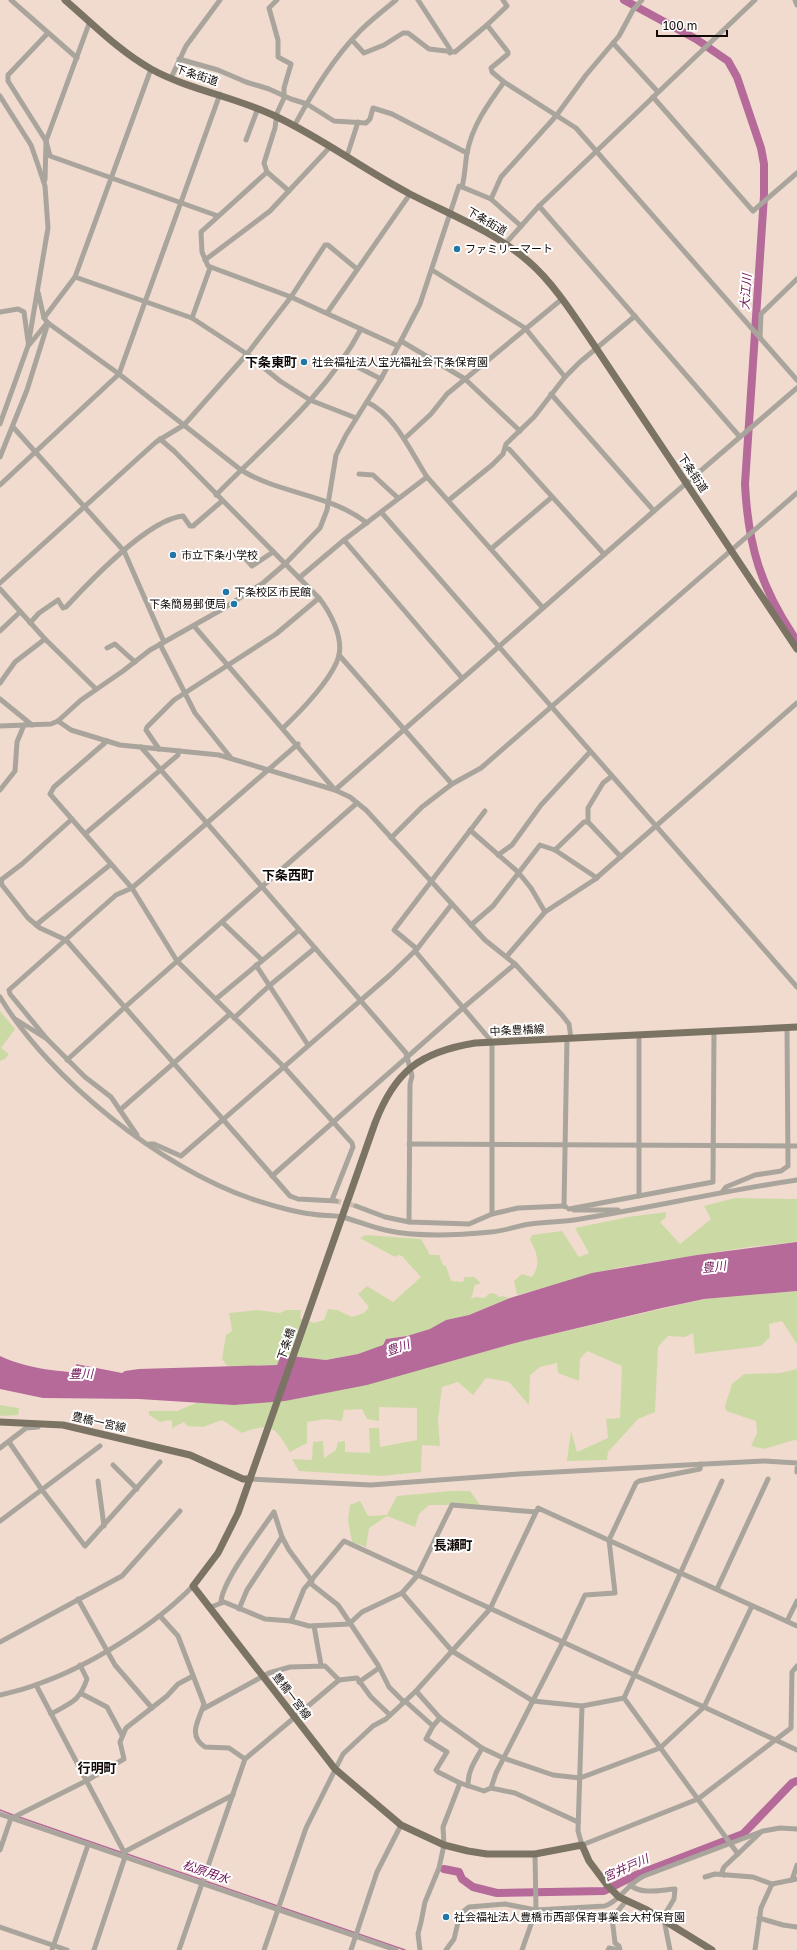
<svg xmlns="http://www.w3.org/2000/svg" width="797" height="1950" viewBox="0 0 797 1950" font-family="'Golos Text','Noto Sans JP',sans-serif">
<style>
.green{fill:#cbdaa5}
.water{fill:#b56a9a}
.lines{fill:none;stroke-linecap:round;stroke-linejoin:round}
.stream{stroke:#b56a9a;stroke-width:1.5}
.river{stroke:#b56a9a;stroke-width:8}
.minor-tunnel{stroke:#cfbcb1;stroke-width:5;stroke-dasharray:5 2.5;stroke-linecap:butt}
.minor{stroke:#a9a59c;stroke-width:5}
.major{stroke:#7b7464;stroke-width:7}
.poi-dot{fill:#2176a6;stroke:#fff;stroke-width:1.5}
.labels{text-anchor:middle;stroke-width:4;stroke-linejoin:round;paint-order:stroke}
.street-label{font-size:11px;fill:#110a07;stroke:#fff}
.poi-label{font-size:11px;fill:#110a07;stroke:#fff;text-anchor:start}
.water-label{font-size:12px;font-style:italic;fill:#701456;stroke:#fff}
.quarter-label{font-size:13px;font-weight:bold;fill:#110a07;stroke:#fff}
</style>
<rect width="100%" height="100%" fill="#f1dbcf"/>
<g class="green">
<path d="M0 1011 15 1029 1 1048 9 1054 5 1059 0 1061Z"/>
<path d="M735 1198 797 1199V1242L749 1247 617 1268 517 1295 514 1281 522 1274 532 1277C542 1263 536 1252 530 1239L532 1235 562 1231 579 1257 589 1253 575 1228 628 1217 666 1212V1217L660 1222 680 1244 711 1219 704 1206Z"/>
<path d="M366 1235 421 1239 430 1255H439L443 1265 446 1266 451 1281 463 1282 464 1277H474L481 1283 475 1285 471 1299 475 1297 484 1298 490 1293 496 1294 499 1297 502 1296 510 1298 469 1315 446 1320 431 1329 407 1336 386 1339 384 1345 358 1354 326 1360 281 1355 278 1365 228 1367 222 1359 226 1335 232 1331 229 1313 258 1310 280 1313 286 1310H301L300 1318 314 1323 324 1320 328 1309 337 1310 352 1317 364 1313 369 1307 358 1294 367 1286 393 1302 421 1277 402 1256 398 1255 395 1257 360 1238Z"/>
<path d="M797 1291V1344L782 1321 769 1324 770 1337 761 1346 695 1354 693 1333 685 1337 668 1336 658 1347 655 1412 638 1419 608 1452 607 1460 567 1461 571 1431 577 1452 608 1438 606 1419 620 1418 622 1366 587 1351 580 1359 579 1381 558 1373 557 1363 540 1367 530 1375 529 1405 509 1382 486 1378 473 1395 458 1382 442 1387 438 1420 440 1446 422 1445 421 1472 381 1476 299 1471 292 1459 312 1460 313 1442 323 1441 324 1458 336 1450 338 1442 345 1441V1452L370 1453 369 1428H379L380 1447 417 1440V1408L379 1407V1421L367 1419 362 1409 344 1410 342 1421 325 1419 307 1422V1443L290 1452C274 1426 272 1422 242 1433L222 1420 203 1427 187 1426 184 1422 172 1428V1421L168 1420 160 1422 149 1415V1411H177L199 1402 234 1405 259 1402 440 1364 519 1342 704 1299Z"/>
<path d="M797 1369V1441L794 1440 764 1449 751 1446 757 1433 756 1421 726 1411 725 1406 732 1384 744 1374 780 1373Z"/>
<path d="M0 1405 19 1408 18 1415 0 1416Z"/>
<path d="M451 1491H470L480 1505H429L419 1514 415 1527 387 1516 369 1528 366 1547 352 1542 348 1520 350 1505 360 1501 368 1516 387 1515 397 1496Z"/>
</g>
<path class="water" d="M797 1242V1291L704 1299 662 1308 519 1342 367 1385 285 1401 234 1405 139 1399 43 1398 0 1389V1356C30 1370 60 1371 93 1374L95 1372 77 1368 76 1364 122 1373 125 1371 139 1369 277 1365 281 1355 326 1360 358 1354 383 1345 386 1339 407 1336 430 1329 446 1320 469 1315 510 1298 592 1273 697 1255Z"/>
<g class="lines">
<g class="stream">
<path d="M0 1810 13 1815"/>
<path d="M19 1817 123 1853"/>
<path d="M127 1854 405 1950"/>
</g>
<g class="river">
<path d="M624 0 696 39 728 61 737 77 761 148 764 164V196L745 484C748 546 761 589 797 641"/>
<path d="M444 1869 459 1872 462 1879 473 1887 497 1893 604 1891 636 1875 743 1834 792 1783 797 1781"/>
</g>
<path class="minor-tunnel" d="M336 1201 356 1206"/>
<g class="minor">
<path d="M11 0 77 58"/>
<path d="M418 0 450 49V53"/>
<path d="M795 0 797 5"/>
<path d="M48 33 8 75V81L46 141 50 156 218 216"/>
<path d="M352 40 364 53 384 45 403 33H408L429 49 455 52 487 25"/>
<path d="M613 43 658 92"/>
<path d="M179 59 218 70 246 82 269 89 291 99 307 104 334 121 366 123 370 119 373 108 392 114 467 153"/>
<path d="M171 78 186 46 220 0"/>
<path d="M504 82 576 128 797 380"/>
<path d="M0 96 31 145 38 165 45 186 48 228 28 346 0 424"/>
<path d="M653 97 753 211 797 173"/>
<path d="M294 126C313 92 334 57 361 30 372 19 384 10 396 0"/>
<path d="M246 140 258 108"/>
<path d="M347 156 358 122"/>
<path d="M267 172 264 163 275 128 277 113 284 98V88L291 64 278 57V40L269 8 277 0"/>
<path d="M45 180 46 141 90 21"/>
<path d="M462 187 491 199"/>
<path d="M289 191 267 172 201 232 202 252 208 266 291 297 398 346"/>
<path d="M539 206 740 437"/>
<path d="M521 226 491 199 501 177 556 116 586 75 619 36 633 10 642 0"/>
<path d="M505 244 539 206 755 0"/>
<path d="M205 260 270 211 330 147"/>
<path d="M432 270 525 328 565 377"/>
<path d="M75 277 192 318 247 354 280 381 310 400 356 418"/>
<path d="M38 292 44 318 48 323 119 374 241 470C280 494 330 494 367 523"/>
<path d="M0 312 18 309 24 312 28 341"/>
<path d="M327 313 410 194"/>
<path d="M44 318 75 277 151 69"/>
<path d="M192 318 210 268"/>
<path d="M760 338 761 314 797 279"/>
<path d="M401 341 465 379 520 431"/>
<path d="M29 345 47 323"/>
<path d="M342 359 381 379"/>
<path d="M551 394 654 511"/>
<path d="M367 402C396 416 410 451 427 477"/>
<path d="M13 427 124 551 164 642"/>
<path d="M160 439 174 451 319 598C330 612 343 636 339 655 334 677 300 712 283 728"/>
<path d="M404 439 431 414 447 394 562 299"/>
<path d="M506 448 509 449 604 554"/>
<path d="M0 457 27 390 48 323"/>
<path d="M359 474 373 475 398 498"/>
<path d="M0 485 119 374 220 94"/>
<path d="M216 495C267 443 327 394 361 329"/>
<path d="M449 500 492 465 503 454 506 444 534 417 565 377 580 362 635 316"/>
<path d="M381 512 797 987"/>
<path d="M344 540 462 678"/>
<path d="M491 549 552 497"/>
<path d="M234 556 244 557 252 566 273 552"/>
<path d="M299 578 344 540 427 477 543 608"/>
<path d="M0 583 156 442 184 425 247 354 291 297 325 245H328L357 269"/>
<path d="M0 589 45 639 96 689"/>
<path d="M30 623 39 613 58 600 63 608 66 607C89 582 149 519 183 516L190 526H193L222 501"/>
<path d="M194 626 335 790 350 797 366 810 485 940 515 964 562 1015 569 1024 571 1038"/>
<path d="M0 631 20 612"/>
<path d="M160 644 195 713 231 758"/>
<path d="M107 648 115 644 135 662"/>
<path d="M339 655 452 784"/>
<path d="M0 683 15 662 45 639"/>
<path d="M0 699 32 725"/>
<path d="M58 721 71 730 120 745 219 755 335 790 654 511 797 388"/>
<path d="M0 726 51 724 58 721 81 700 123 671 150 650 221 610 263 583 285 564 320 528 327 510 336 455 346 435 381 379 420 304 459 186 462 187C465 176 465 165 467 153 472 126 488 104 504 82L492 72 491 68 508 54V52L487 25 507 6 503 0"/>
<path d="M107 741 54 787 50 794 132 888 177 961 284 1067 352 1143 353 1147 332 1200"/>
<path d="M141 747 406 1053 412 1076 410 1084 409 1222 469 1224 492 1214 518 1208 564 1206"/>
<path d="M159 749 146 730 147 727 174 700 276 634 319 598"/>
<path d="M0 790 15 771 17 742 24 725"/>
<path d="M72 819 22 864 1 880 2 885 28 918 40 928 66 940 290 1196 298 1199 336 1201"/>
<path d="M588 822 621 857"/>
<path d="M470 830 518 872 531 888 545 912"/>
<path d="M85 834 178 755 179 751"/>
<path d="M391 838 422 807 452 784 481 768 797 493"/>
<path d="M555 850 584 822H588V808L603 783 612 776"/>
<path d="M498 855 512 845 541 805 590 752"/>
<path d="M222 922 262 960"/>
<path d="M36 925 111 864"/>
<path d="M471 925 493 906 540 845 555 850 597 878"/>
<path d="M417 949 394 930 485 811"/>
<path d="M415 951 492 1042V1214"/>
<path d="M507 956 545 912 594 880 797 703"/>
<path d="M256 965 308 1045"/>
<path d="M0 997C49 1079 161 1168 252 1199 271 1205 292 1212 312 1214 322 1216 333 1215 343 1217 357 1221 371 1227 385 1230 415 1237 460 1235 491 1232 504 1231 517 1226 530 1224 545 1222 560 1222 574 1220 649 1208 722 1191 797 1180"/>
<path d="M216 999 299 930"/>
<path d="M234 1018 269 986 315 948"/>
<path d="M15 1019 47 1039 85 1077 111 1097 137 1135"/>
<path d="M639 1035V1196"/>
<path d="M47 1039 10 994 9 990 116 895 132 888 298 744"/>
<path d="M67 1060 125 1007 357 803"/>
<path d="M120 1110 230 1014"/>
<path d="M149 1144H154L181 1156 390 975 417 949 452 904"/>
<path d="M409 1144 797 1146"/>
<path d="M272 1176 464 1007 515 964"/>
<path d="M723 1191 726 1187 755 1175 781 1171 788 1166 787 1028"/>
<path d="M356 1206 385 1217 409 1222"/>
<path d="M566 1207 564 1206 567 1038"/>
<path d="M569 1209 713 1182 714 1031"/>
<path d="M574 1210H618"/>
<path d="M9 1442 42 1490 85 1546 160 1462"/>
<path d="M0 1448 26 1428 38 1427"/>
<path d="M113 1465 137 1489"/>
<path d="M797 1468V1472"/>
<path d="M250 1479 371 1485 519 1474 705 1464 764 1461 797 1463"/>
<path d="M98 1481 104 1526"/>
<path d="M0 1521 100 1446"/>
<path d="M310 1583 338 1605 378 1665 389 1687 404 1702"/>
<path d="M717 1589 768 1479"/>
<path d="M402 1593 452 1651 533 1701 582 1706 624 1698 722 1481"/>
<path d="M78 1599 115 1665 152 1708"/>
<path d="M221 1602C222 1581 261 1531 274 1512L282 1537 289 1550 312 1581"/>
<path d="M211 1607 224 1602 265 1619 291 1621 309 1626 349 1624 362 1612 402 1593 417 1576 452 1505 536 1512"/>
<path d="M239 1609 247 1590 282 1537"/>
<path d="M160 1616 178 1636 204 1704C199 1720 187 1735 205 1747L229 1748 245 1759"/>
<path d="M291 1621 304 1589 344 1541 797 1750"/>
<path d="M787 1621 797 1601"/>
<path d="M314 1626 321 1665"/>
<path d="M0 1642 122 1576 180 1511"/>
<path d="M359 1682 379 1668"/>
<path d="M36 1685 124 1852 125 1857 94 1950"/>
<path d="M416 1691 440 1718 482 1748 503 1758 553 1775 580 1778 660 1748 704 1707 752 1606"/>
<path d="M82 1694 107 1707 122 1735"/>
<path d="M0 1695C13 1692 26 1689 38 1684 90 1666 155 1625 193 1586"/>
<path d="M624 1698 738 1854"/>
<path d="M405 1701 433 1726"/>
<path d="M582 1706 578 1831 582 1845 698 1799 791 1728 792 1672 797 1666"/>
<path d="M203 1709 269 1673 290 1667 325 1666 339 1680"/>
<path d="M51 1714C72 1702 79 1702 87 1679L80 1665"/>
<path d="M440 1718 433 1726 426 1739 447 1752 436 1770 438 1772 460 1783 484 1791 491 1788 515 1793 578 1822"/>
<path d="M468 1786C468 1769 475 1762 482 1748"/>
<path d="M491 1788 496 1773 563 1642 585 1595 615 1593 609 1540 636 1483 639 1481 700 1469 701 1464"/>
<path d="M0 1814 396 1950"/>
<path d="M12 1818 86 1781 124 1759 120 1742 126 1728 167 1696 178 1684 193 1676"/>
<path d="M0 1850 11 1818"/>
<path d="M124 1852 233 1795"/>
<path d="M724 1875 722 1872 724 1867 761 1832"/>
<path d="M705 1877 715 1874 753 1877 772 1884 797 1879"/>
<path d="M792 1880 797 1865"/>
<path d="M630 1885C642 1895 660 1890 675 1889L674 1899 662 1919"/>
<path d="M759 1918 783 1925 797 1927"/>
<path d="M664 1920 670 1950"/>
<path d="M0 1927 67 1950"/>
<path d="M52 1950 88 1845"/>
<path d="M179 1950 245 1759 339 1680 357 1678 371 1697 390 1715"/>
<path d="M264 1950 306 1828 343 1754 373 1726 386 1719 416 1691 490 1609 538 1508 797 1626"/>
<path d="M351 1950 377 1872 401 1825"/>
<path d="M420 1950 418 1934 421 1922 425 1902 439 1868 444 1845 443 1827 460 1783"/>
<path d="M446 1950 454 1939 460 1914 469 1907 505 1904 536 1910 605 1906C621 1900 628 1883 644 1876L763 1831 780 1828 797 1829"/>
<path d="M522 1950 536 1910 535 1854"/>
<path d="M608 1950 609 1948 619 1950"/>
<path d="M620 1950 619 1946 615 1943 612 1918 626 1901"/>
<path d="M755 1950 761 1908 772 1884"/>
</g>
<g class="major">
<path d="M65 0C93 24 119 51 151 69 189 90 236 97 275 116 322 138 364 170 410 194 451 215 493 231 528 261 554 283 577 320 596 348L797 649"/>
<path d="M0 1422 63 1425 190 1455 243 1479H250"/>
<path d="M712 1950 647 1910 619 1897 607 1885 589 1861 582 1845 535 1854H487L468 1851 444 1845 401 1825 335 1769 193 1586 218 1553 238 1513 375 1123C395 1071 420 1052 475 1043L797 1027"/>
</g>
</g>
<g class="poi-dot">
<circle cx="457" cy="249" r="4"/>
<circle cx="304" cy="362" r="4"/>
<circle cx="173" cy="555" r="4"/>
<circle cx="226" cy="592" r="4"/>
<circle cx="234" cy="604" r="4"/>
<circle cx="446" cy="1917" r="4"/>
</g>
<g class="labels">
<g class="street-label">
<text transform="translate(197 75) rotate(18)" y="4">下条街道</text>
<text transform="translate(487 221) rotate(30)" y="4">下条街道</text>
<text transform="translate(693 473) rotate(56)" y="4">下条街道</text>
<text transform="translate(517 1030) rotate(-3)" y="4">中条豊橋線</text>
<text transform="translate(286 1344) rotate(-71)" y="4">下条橋</text>
<text transform="translate(99 1422) rotate(13)" y="4">豊橋一宮線</text>
<text transform="translate(292 1696) rotate(53)" y="4">豊橋一宮線</text>
</g>
<g class="poi-label">
<text x="465" y="253">ファミリーマート</text>
<text x="312" y="366">社会福祉法人宝光福祉会下条保育園</text>
<text x="181" y="559">市立下条小学校</text>
<text x="234" y="596">下条校区市民館</text>
<text x="226" y="608" text-anchor="end">下条簡易郵便局</text>
<text x="454" y="1921">社会福祉法人豊橋市西部保育事業会大村保育園</text>
</g>
<g class="water-label">
<text transform="translate(746 292) rotate(-86)" y="4">大江川</text>
<text transform="translate(714 1267) rotate(-7)" y="4">豊川</text>
<text transform="translate(398 1348) rotate(-20)" y="4">豊川</text>
<text x="81" y="1378">豊川</text>
<text transform="translate(626 1868) rotate(-24)" y="4">宮井戸川</text>
<text transform="translate(206 1872) rotate(19)" y="4">松原用水</text>
</g>
<g class="quarter-label">
<text x="271" y="367">下条東町</text>
<text x="288" y="880">下条西町</text>
<text x="453" y="1550">長瀬町</text>
<text x="97" y="1773">行明町</text>
</g>
</g>
<path d="M657 30v6h70v-6" fill="none" stroke="#110a07" stroke-width="2"/>
<text x="663" y="30" font-size="12" fill="#110a07" stroke="#ffffff" stroke-width="3" paint-order="stroke">100 m</text>
</svg>
